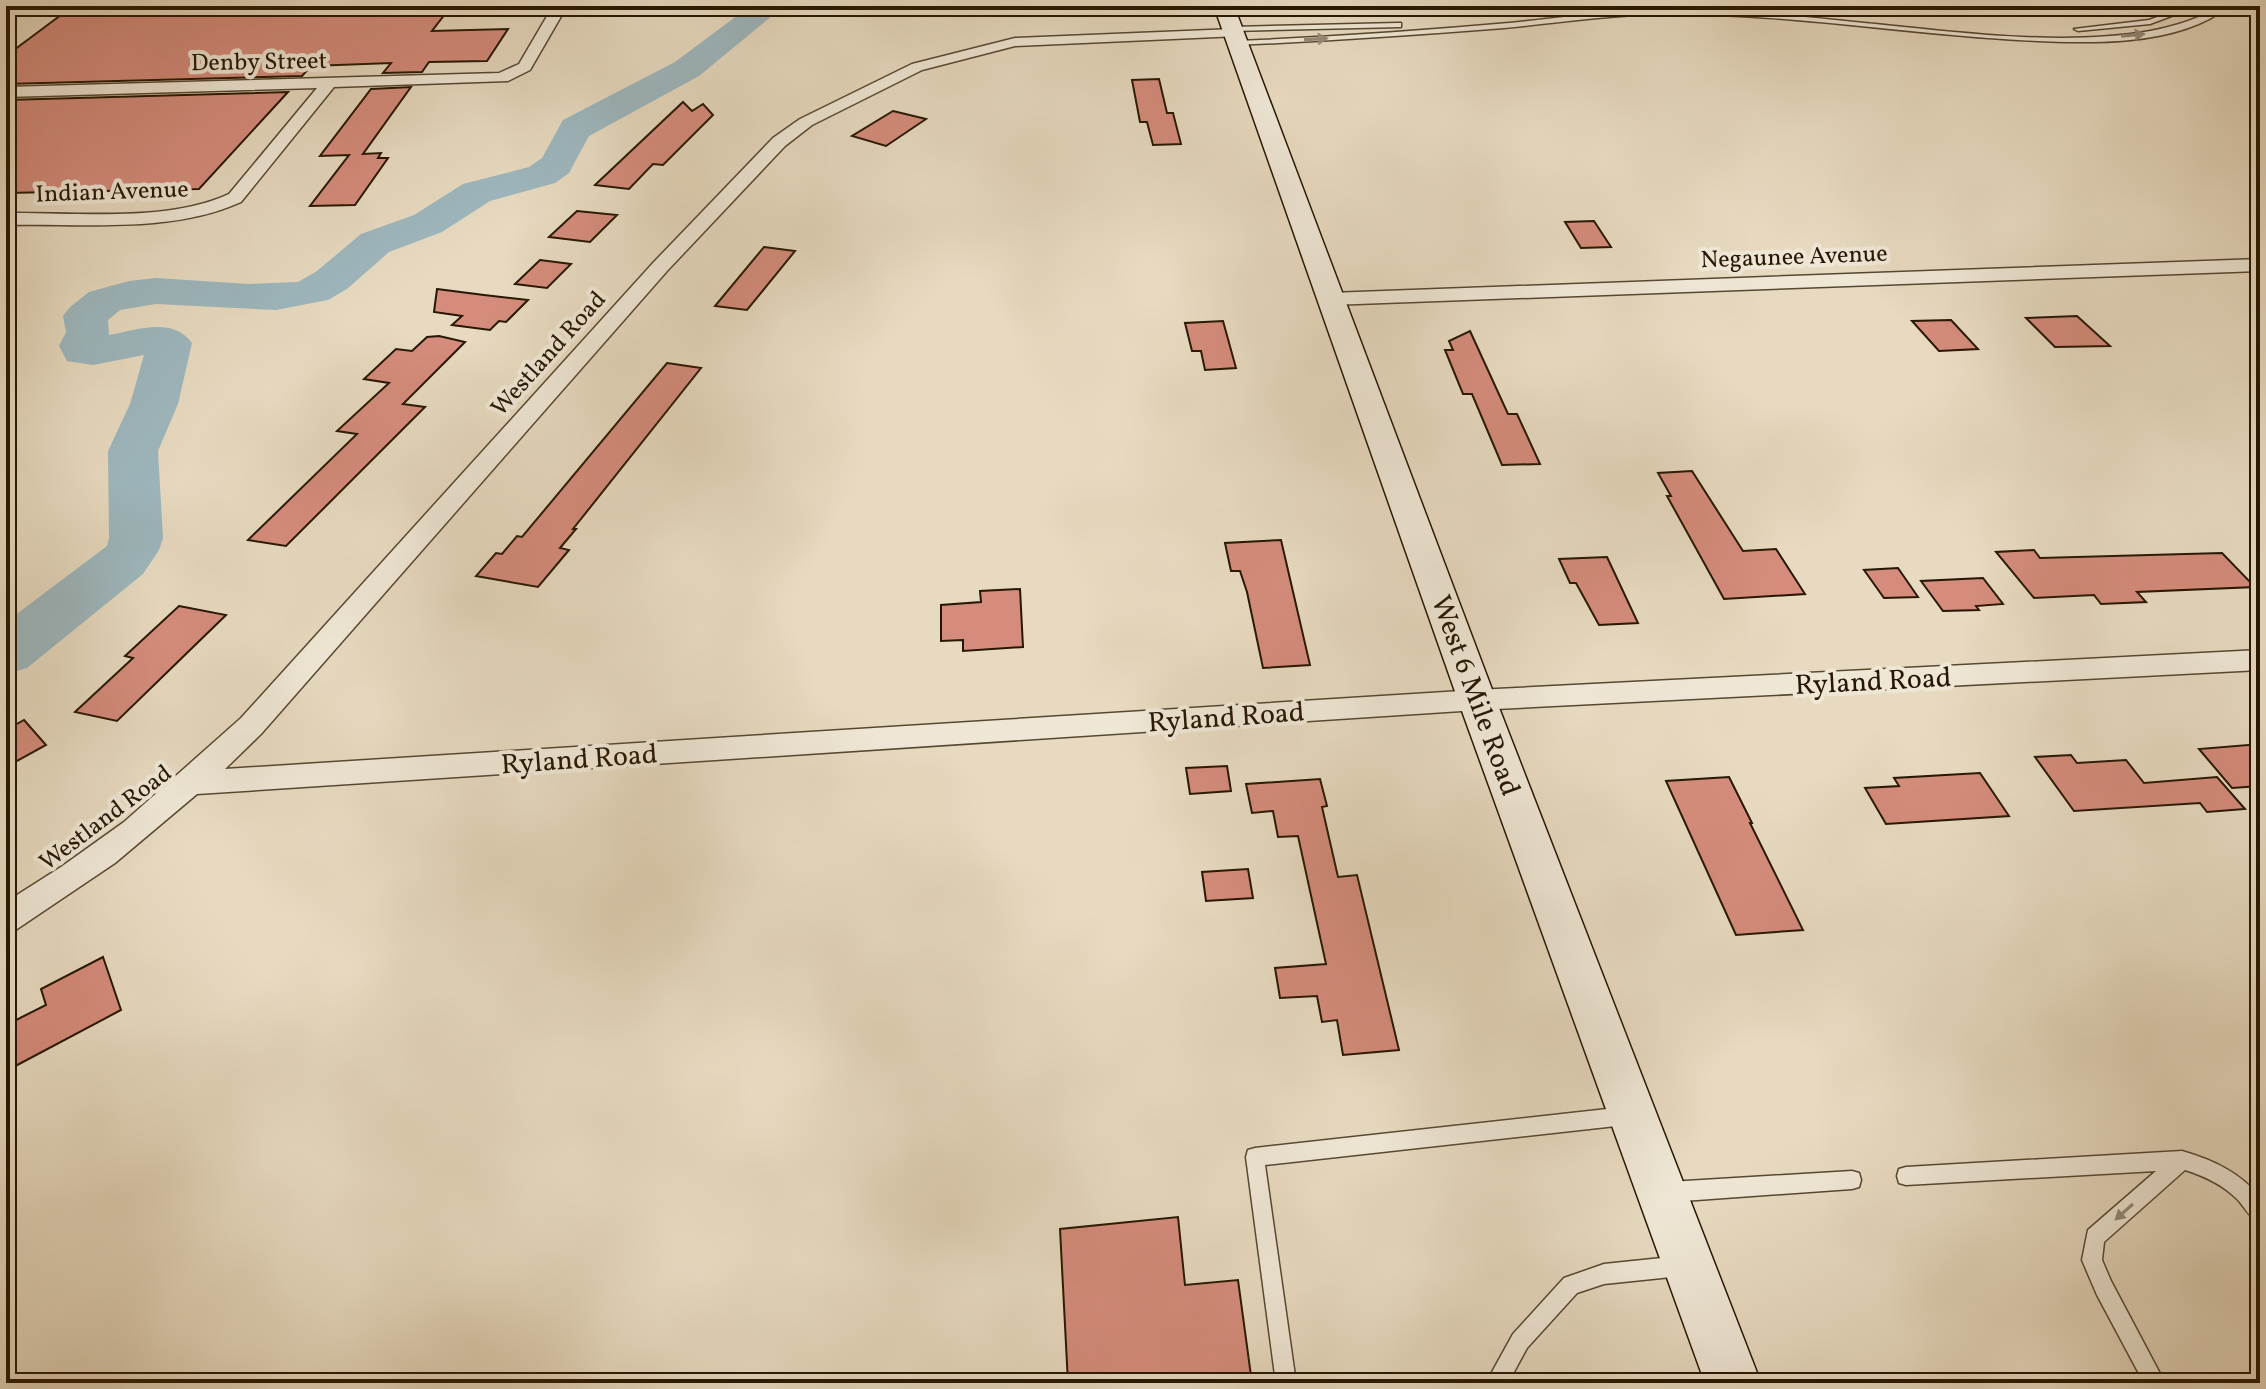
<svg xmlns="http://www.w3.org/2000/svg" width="2266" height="1389" viewBox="0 0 2266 1389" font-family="Vollkorn,serif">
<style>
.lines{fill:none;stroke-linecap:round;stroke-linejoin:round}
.river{fill:#9db7be;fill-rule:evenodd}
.building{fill:#d58c7c;stroke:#271702;stroke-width:2}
.lane-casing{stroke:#574832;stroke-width:3}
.street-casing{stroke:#574832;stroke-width:3}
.secondary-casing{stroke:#271702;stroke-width:3}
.lane{fill:#efe7d6;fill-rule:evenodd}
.street{fill:#efe7d6;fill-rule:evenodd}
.secondary{fill:#efe7d6;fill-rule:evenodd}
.oneway{fill:#958977}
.labels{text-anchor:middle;stroke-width:8;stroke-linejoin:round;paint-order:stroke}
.far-street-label{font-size:24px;fill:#271702;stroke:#efe7d6}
.street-label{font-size:28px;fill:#271702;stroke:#efe7d6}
</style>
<rect width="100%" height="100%" fill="#e7dac0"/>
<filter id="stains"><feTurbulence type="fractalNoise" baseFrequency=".0025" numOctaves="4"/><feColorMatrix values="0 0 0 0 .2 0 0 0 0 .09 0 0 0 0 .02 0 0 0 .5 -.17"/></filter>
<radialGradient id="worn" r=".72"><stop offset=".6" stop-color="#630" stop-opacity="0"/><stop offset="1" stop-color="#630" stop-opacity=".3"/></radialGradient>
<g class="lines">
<path class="river" d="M750 6H784L699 76 589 136 569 173 555 183 490 201 442 232 389 252 347 289 328 300 276 310 156 304 120 310 108 320 109 335C136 330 173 316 192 343L178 404 158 451 163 538 159 550 143 574 27 668 6 674V622L107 546 109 538 108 451 130 404 144 355 93 365 67 361 59 346 66 332 63 316 70 307 89 292 129 281 156 278 248 284 298 282 317 271 361 234 414 215 463 184 529 167 542 158 563 120 675 62Z"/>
</g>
<g class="building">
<path d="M73 6H359L350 16 445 14 432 31 508 29 487 61 429 62 422 72 383 73 391 63 311 66 302 76 6 84V56Z"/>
<path d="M1159 79 1167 113H1173L1181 144 1153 145 1147 122H1140L1132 80Z"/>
<path d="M411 87 363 154 381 153 378 158H388L355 205 310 206 349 155 320 156 371 89Z"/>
<path d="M288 92 199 189 6 193V100Z"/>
<path d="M683 102 692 111 703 104 713 115 663 165 653 164 629 189 595 185Z"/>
<path d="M893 111 926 119 886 146 852 136Z"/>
<path d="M577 211 617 215 590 242 549 237Z"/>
<path d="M1594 221 1611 247 1581 248 1565 222Z"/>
<path d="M764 247 795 251 747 310 715 306Z"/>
<path d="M540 260 571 264 547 288 515 284Z"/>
<path d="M437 289 484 295 528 300 506 322 499 321 490 330 452 325 462 316 434 312Z"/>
<path d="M2077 316 2110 346 2055 347 2026 318Z"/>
<path d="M1951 320 1978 349 1939 351 1912 321Z"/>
<path d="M1223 321 1236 368 1205 370 1201 351H1192L1185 323Z"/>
<path d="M1470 331 1508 414H1517L1540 464 1502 465 1472 394H1463L1445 350H1453L1449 341Z"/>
<path d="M439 336 465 342 403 404 425 407 286 546 248 540 357 434 337 431 389 383 364 379 396 349 412 351 427 337Z"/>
<path d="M667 363 701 368 573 529H576L560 548 569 550 538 587 476 576 496 553 502 554 517 536 522 537Z"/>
<path d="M1692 471 1743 551 1776 549 1805 594 1724 599 1667 496H1671L1658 473Z"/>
<path d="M1281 540 1310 665 1263 668 1247 592 1240 571H1231L1225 543Z"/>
<path d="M2034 550 2040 558 2222 553 2255 587 2137 592 2146 602 2101 604 2094 595 2034 598 1996 552Z"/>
<path d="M1607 557 1638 623 1599 625 1576 583H1570L1559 559Z"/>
<path d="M1898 568 1918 597 1884 598 1864 570Z"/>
<path d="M1983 578 2003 604 1976 606 1979 610 1943 611 1921 581Z"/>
<path d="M1020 589 1023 647 963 651V640L941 641V605L981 602 980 591Z"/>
<path d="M179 606 226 615 117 721 75 712 133 658 125 656Z"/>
<path d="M24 720 46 745 6 767V730Z"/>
<path d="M2260 744V786L2232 788 2199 749Z"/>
<path d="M2071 755 2077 763 2126 760 2144 783 2217 777 2245 809 2207 812 2200 803 2074 811 2035 757Z"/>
<path d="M1227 766 1231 791 1190 794 1186 768Z"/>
<path d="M1980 773 2009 816 1886 824 1865 788 1899 786 1894 778Z"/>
<path d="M1729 777 1752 823H1750L1803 930 1736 935 1666 781Z"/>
<path d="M1320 779 1327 806 1322 807 1338 877 1357 875 1399 1050 1343 1055 1337 1020 1322 1022 1317 996 1280 998 1275 968 1326 964 1298 836 1278 837 1273 811 1252 813 1246 784Z"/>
<path d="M1248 869 1253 898 1206 901 1202 872Z"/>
<path d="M103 957 121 1010 6 1071V1025L46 1005 41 989Z"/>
<path d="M1178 1217 1185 1285 1238 1280 1252 1383H1068L1060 1229Z"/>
</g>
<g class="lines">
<defs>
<g id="lane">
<path d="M2187 6H2198L2150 24 2078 31 2074 29 2149 20Z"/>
<path d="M2220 6H2229C2176 49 2081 43 2018 40 1899 33 1780 13 1661 14 1608 15 1556 23 1504 28 1415 35 1327 41 1238 45L1234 43 1238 41C1328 37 1419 31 1509 23 1561 18 1613 10 1665 10 1732 10 1798 16 1864 23 1962 32 2135 59 2220 6Z"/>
<path d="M1398 23H1401V27L1232 31 1228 29 1232 27Z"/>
<path d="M1625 1107 1631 1110 1634 1116 1631 1122 1625 1125 1265 1165 1296 1383H1276L1246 1157 1248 1150 1255 1148Z"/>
<path d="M2182 1151C2213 1160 2239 1172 2260 1197V1223C2249 1218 2245 1207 2237 1199 2222 1184 2204 1176 2185 1170L2104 1242 2102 1260 2111 1281 2165 1383H2144L2097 1295 2082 1260 2088 1230 2156 1171 1906 1185 1899 1183 1897 1176 1899 1169 1906 1167Z"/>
<path d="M1852 1171 1859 1173 1861 1180 1859 1187 1852 1189 1669 1202 1662 1199 1659 1192 1662 1185 1669 1182Z"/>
<path d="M1681 1256 1688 1259 1691 1266 1688 1273 1681 1276 1604 1284 1577 1293 1527 1348 1508 1383H1486L1513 1334 1564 1278 1604 1264Z"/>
</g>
<g id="street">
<path d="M553 6H567L530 70 508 81 334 87 241 202C171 234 82 223 6 225V213C75 212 166 223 229 194L317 88 6 97V87L499 73 519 64Z"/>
<path d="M1234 29 1241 33 1239 36 1015 46 922 70 812 125 785 146 667 271 261 734 225 769 1477 690 2260 650V670L1477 710 197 794 115 863 17 929 6 933V902L61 867 124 822 241 718 653 263 773 138 800 119 912 64 1015 38Z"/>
<path d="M2260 259V271L1330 305 1320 299 1330 293Z"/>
</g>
<path id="secondary" d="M1214 6H1234L1496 700 1761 1383H1705L1458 700Z"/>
</defs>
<use href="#lane" class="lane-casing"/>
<use href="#street" class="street-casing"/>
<use href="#secondary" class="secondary-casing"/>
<use href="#lane" class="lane"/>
<use href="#street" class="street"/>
<use href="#secondary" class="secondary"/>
</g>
<defs><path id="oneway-solid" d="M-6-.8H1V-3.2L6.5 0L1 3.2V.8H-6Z" transform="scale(2)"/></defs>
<g class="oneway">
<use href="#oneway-solid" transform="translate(2133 35) rotate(-5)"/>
<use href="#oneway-solid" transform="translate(1316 39) rotate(-3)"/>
<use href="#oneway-solid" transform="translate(2124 1212) rotate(138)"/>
</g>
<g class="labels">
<g class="far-street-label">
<text transform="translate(259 61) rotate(-1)" y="8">Denby Street</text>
<text transform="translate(112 191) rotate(-2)" y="8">Indian Avenue</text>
<text transform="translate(1794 256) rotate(-2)" y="8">Negaunee Avenue</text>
<text transform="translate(548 353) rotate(-48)" y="8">Westland Road</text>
<text transform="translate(105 817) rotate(-37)" y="8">Westland Road</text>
</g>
<g class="street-label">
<text transform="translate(1873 680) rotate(-3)" y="10">Ryland Road</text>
<text transform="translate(1477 695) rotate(70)" y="10">West 6 Mile Road</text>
<text transform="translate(1226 716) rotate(-4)" y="10">Ryland Road</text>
<text transform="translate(579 758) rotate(-4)" y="10">Ryland Road</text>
</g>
</g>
<rect width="2266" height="1389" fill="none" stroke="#e7dac0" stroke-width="32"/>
<rect x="8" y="8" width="2250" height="1373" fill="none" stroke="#271702" stroke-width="4"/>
<rect x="16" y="16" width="2234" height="1357" fill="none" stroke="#271702" stroke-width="2"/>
<rect width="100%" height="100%" filter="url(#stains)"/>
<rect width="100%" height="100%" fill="url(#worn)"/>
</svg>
